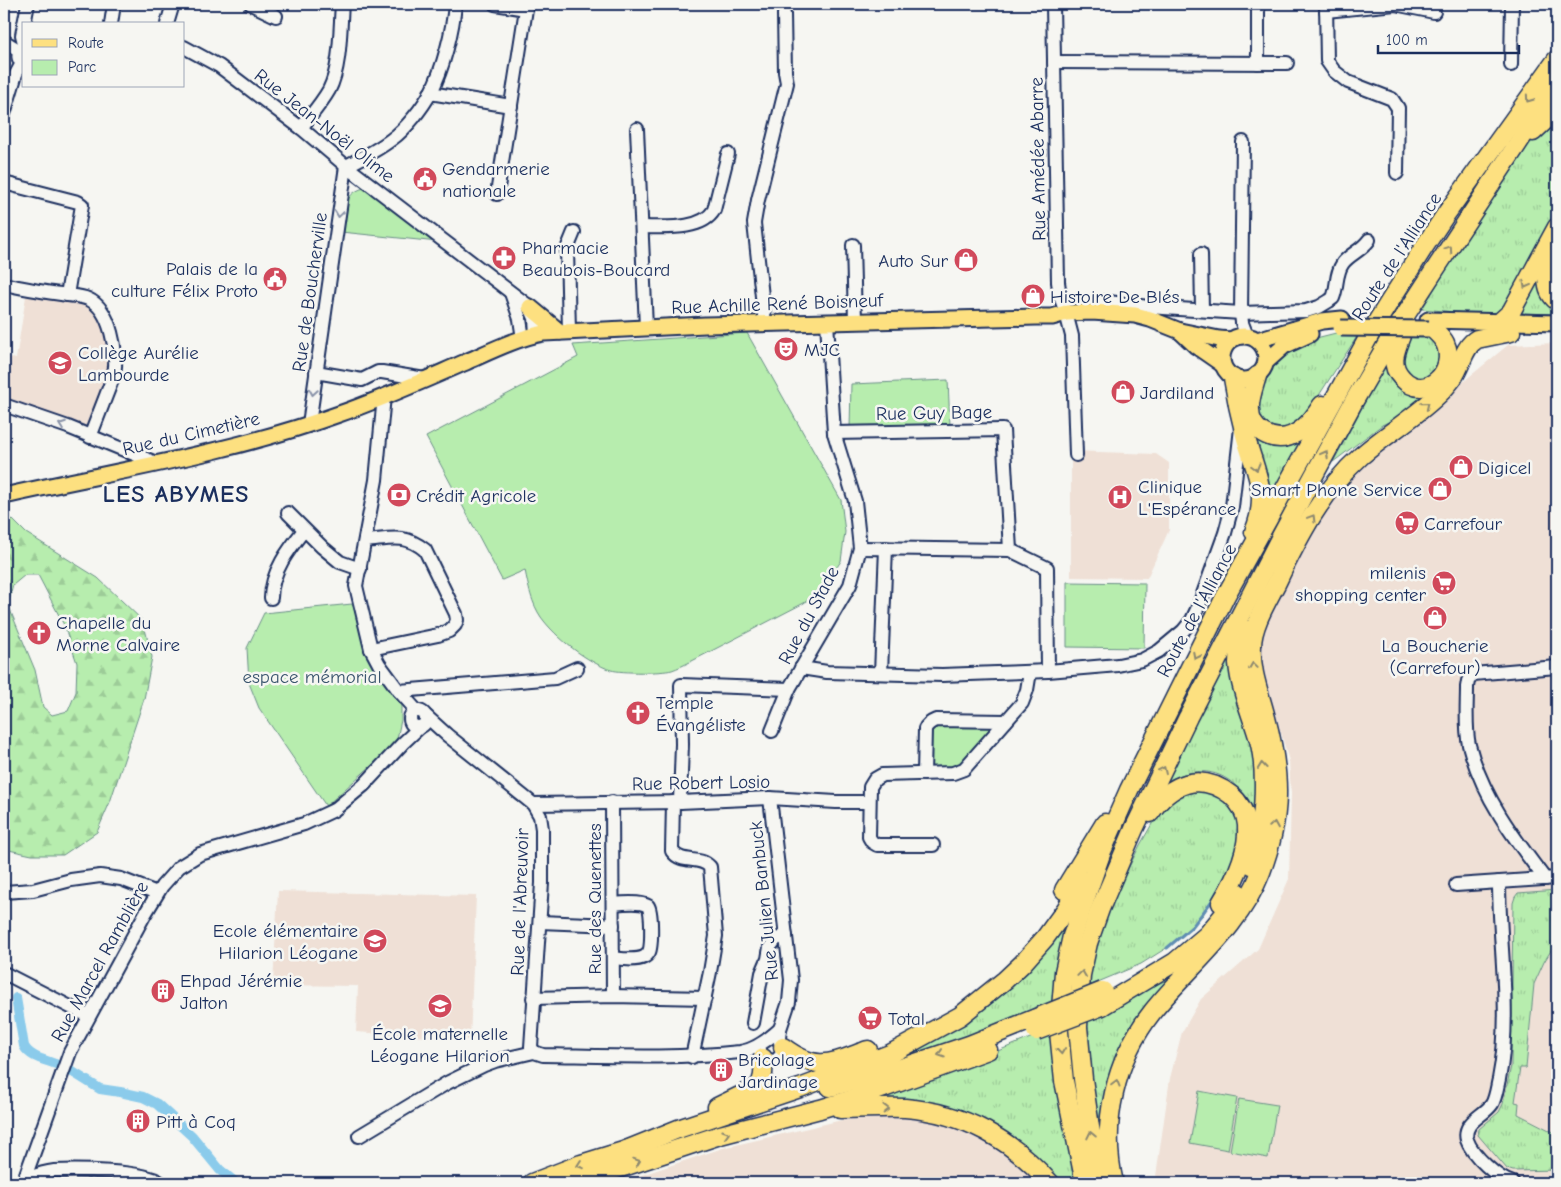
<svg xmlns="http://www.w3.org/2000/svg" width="1561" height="1187" viewBox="0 0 1561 1187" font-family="'Comic Neue',sans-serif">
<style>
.built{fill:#efe0d6}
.grass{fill:url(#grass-tufts);stroke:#698e86}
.forest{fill:url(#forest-firs);stroke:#698e86;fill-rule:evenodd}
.green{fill:#b7edae;stroke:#698e86}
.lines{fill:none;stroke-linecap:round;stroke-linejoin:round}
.stream{stroke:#5e8db3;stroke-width:3}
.canal{stroke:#8bcbeb;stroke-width:10}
.minor-casing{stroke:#1b2f5e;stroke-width:16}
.major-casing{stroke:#1b2f5e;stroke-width:19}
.highway-casing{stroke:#1b2f5e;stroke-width:21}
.minor{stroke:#f6f6f2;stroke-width:12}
.major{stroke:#fde080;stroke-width:15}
.highway{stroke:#fde080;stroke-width:18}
.major-bridge-casing{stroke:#1b2f5e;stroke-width:19;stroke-linecap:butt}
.highway-bridge-casing{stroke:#1b2f5e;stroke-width:21;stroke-linecap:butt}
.major-bridge{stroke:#fde080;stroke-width:15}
.highway-bridge{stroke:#fde080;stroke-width:18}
.oneway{stroke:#8c886f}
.oneway2{stroke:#8892a8}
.labels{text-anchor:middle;stroke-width:5;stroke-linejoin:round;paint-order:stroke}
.street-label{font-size:19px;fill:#1b2f5e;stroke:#f6f6f2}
.poi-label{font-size:19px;fill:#1b2f5e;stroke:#f6f6f2;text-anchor:start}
.park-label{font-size:19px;fill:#3a556e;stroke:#f6f6f2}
.district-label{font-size:24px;font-weight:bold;letter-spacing:1px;fill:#1b2f5e;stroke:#f6f6f2}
</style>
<defs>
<pattern id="grass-tufts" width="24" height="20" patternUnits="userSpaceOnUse" patternTransform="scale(1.25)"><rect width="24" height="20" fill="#b7edae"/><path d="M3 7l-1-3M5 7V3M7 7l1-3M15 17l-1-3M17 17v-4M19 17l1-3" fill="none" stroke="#9dcc98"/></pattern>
<pattern id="forest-firs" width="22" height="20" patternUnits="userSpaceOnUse" patternTransform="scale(1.25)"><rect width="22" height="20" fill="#b7edae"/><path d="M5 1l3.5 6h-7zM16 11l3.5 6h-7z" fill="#9dcc98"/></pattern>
</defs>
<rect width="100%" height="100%" fill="#f6f6f2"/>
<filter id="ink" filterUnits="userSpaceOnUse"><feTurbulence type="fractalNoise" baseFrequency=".02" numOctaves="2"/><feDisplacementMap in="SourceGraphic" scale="10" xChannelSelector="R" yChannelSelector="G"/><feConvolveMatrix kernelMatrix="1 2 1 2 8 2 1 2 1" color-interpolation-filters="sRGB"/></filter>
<g filter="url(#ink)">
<g class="built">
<path d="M27 290 93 302 115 355 90 437 4 405V356L16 359Z"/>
<path d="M1557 343V1183H1155L1170 1078 1182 1032 1201 999 1258 949 1289 879 1291 794 1289 761 1269 691 1259 651 1262 635 1291 566 1339 489 1359 467 1508 345Z"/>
<path d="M1071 451 1156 454 1169 463V530L1147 578 1071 577Z"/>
<path d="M278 891 476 896 470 1040 356 1032 358 986 273 985Z"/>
<path d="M890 1116 923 1119 954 1127 981 1138 1011 1158 1037 1183H618L723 1148 842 1120Z"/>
</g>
<g class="grass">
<path d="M1557 117V213L1513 298 1499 316 1422 309 1470 231 1532 139Z"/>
<path d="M1539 273C1539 293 1543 298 1557 310V314L1514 313Z"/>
<path d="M1340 332H1360L1312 406C1302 418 1295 425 1279 431L1267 427 1257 420 1260 382 1269 369 1273 360 1296 343Z"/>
<path d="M1408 334 1438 336 1442 363C1433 372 1427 380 1413 380L1399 364Z"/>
<path d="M1389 357 1429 394 1397 418 1382 425 1333 462Z"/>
<path d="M1313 426 1266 507 1253 432Z"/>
<path d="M1235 640 1256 754V825C1254 818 1253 809 1250 802 1248 798 1244 793 1240 790 1220 768 1195 767 1169 780L1166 777Z"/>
<path d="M1217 790 1240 814 1237 855 1203 915 1168 947 1141 964 1086 987 1087 970 1104 917 1140 845 1165 801 1176 791Z"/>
<path d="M1557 890V951L1552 949 1544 962 1534 984 1526 1068H1520L1515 1102 1519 1103 1518 1114 1557 1134V1170L1513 1171 1507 1169 1478 1135 1479 1129 1499 1112 1503 1104 1511 1066 1513 903 1515 897 1518 893Z"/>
<path d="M1069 917 1057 1002 987 1031 906 1060 827 1080 904 1051Z"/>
<path d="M1171 978C1135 1011 1114 1048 1104 1096 1102 1104 1104 1114 1104 1123 1104 1130 1102 1138 1101 1146L1085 1059 1084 1017Z"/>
<path d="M1053 1029 1079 1183H1062L1040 1160 1008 1133 962 1110 929 1103 880 1099 864 1100 965 1064Z"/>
</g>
<path class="forest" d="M4 511 26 533 98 578 143 621 152 657 144 699 110 802 97 832 63 855H32L4 849ZM25 575H38L64 625 77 663 76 692 68 711 52 715 43 707 35 670 8 605 13 585Z"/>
<g class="green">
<path d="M364 188 369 190 438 242 341 232C344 213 342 194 364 188Z"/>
<path d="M747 333 841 500 845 532 841 561 824 587 804 603 690 662C684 665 678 668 672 670 661 673 622 673 611 670 587 662 556 638 541 617 532 604 528 586 525 570L502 580 426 437 578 357 573 345Z"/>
<path d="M948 380 950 426 850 429 851 384Z"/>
<path d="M1067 582 1145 583 1144 648 1067 647Z"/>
<path d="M352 604 373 660 401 701V720L397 739 390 749 326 806 259 708 249 683 247 648 264 613Z"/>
<path d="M983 723 989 727 991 730 960 768 930 767 931 726Z"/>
<path d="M1199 1091 1237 1098 1228 1150 1190 1143Z"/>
<path d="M1239 1099 1277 1105 1268 1158 1230 1151Z"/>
</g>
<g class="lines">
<path class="stream" d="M1167 948 1192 927 1211 902 1226 876"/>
<g class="canal">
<path d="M16 998 24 1046C30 1058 47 1060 58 1065"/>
<path d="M71 1071 100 1089 120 1092 143 1097 157 1104 192 1136 220 1170 236 1183"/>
</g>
<defs>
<g id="minor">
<path d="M251 4 276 16"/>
<path d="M495 4 526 9 497 194"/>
<path d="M1053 4 1058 282 1060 296 1066 313 1072 336 1076 455"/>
<path d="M1326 4 1327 61 1334 71 1348 82 1392 99 1398 108 1397 173"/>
<path d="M1326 11 1395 4 1434 12"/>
<path d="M24 24 28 4"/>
<path d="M24 24 22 35 24 43"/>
<path d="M111 24 114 4"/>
<path d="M167 24 173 4"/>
<path d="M4 41 20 51"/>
<path d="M184 47 219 66 301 128 346 166 530 307 535 318 536 335"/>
<path d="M24 48 20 51C17 56 18 61 24 64"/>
<path d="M1054 62 1287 63"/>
<path d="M1258 63V4"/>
<path d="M1511 65 1512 4"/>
<path d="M430 93 511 106"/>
<path d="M4 114 16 74 22 63"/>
<path d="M301 128C311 115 321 104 329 90 341 67 340 29 342 4"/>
<path d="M637 129 646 327"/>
<path d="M1243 142 1241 313 1242 323 1247 336"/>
<path d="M346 166C362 158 378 150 392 139 406 129 423 107 431 92 443 69 453 30 455 4"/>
<path d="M4 183 78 202 82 205 67 295"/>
<path d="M642 227C663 227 702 231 714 210L728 154"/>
<path d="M853 245 855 321"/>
<path d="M1201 254 1202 310"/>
<path d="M4 284C23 288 42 292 61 294 69 296 80 295 88 299 111 309 118 353 114 375L90 437"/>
<path d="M511 293 520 319 523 339"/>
<path d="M1101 301 1148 307 1241 313 1306 311 1319 307 1329 301 1333 298C1338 286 1335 274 1343 263 1350 254 1361 251 1369 240"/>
<path d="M765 324 754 223 758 200 787 83 785 72 784 14"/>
<path d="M569 331 567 249 574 232"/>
<path d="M316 372 362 380 378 372H382L425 379"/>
<path d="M384 396 376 480 356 586 371 649 379 664 399 691 417 711"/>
<path d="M4 405 68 427 156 463"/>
<path d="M309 424 346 166"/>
<path d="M834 433 1003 430 1010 550"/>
<path d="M288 513 322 547 340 562 360 569"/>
<path d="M366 541C391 539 404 533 425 550L456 614 457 620 455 625 449 631 438 635 371 649"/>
<path d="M860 548 1010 550 1047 568 1048 671"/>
<path d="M271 598C271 572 289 549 304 530"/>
<path d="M801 668 827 672 942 675 1048 671 1118 665 1142 660 1159 651 1183 631 1192 620 1199 605 1225 533 1232 507 1241 428"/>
<path d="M881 673 886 548"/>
<path d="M399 691 555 678 577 668"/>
<circle cx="418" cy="719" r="8"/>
<path d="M426 716 447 735 533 804 540 816 542 829V883L531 1047 534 1052"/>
<path d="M772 731 789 689 850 585 860 548 855 501 834 433 827 322"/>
<path d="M924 774 925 729C927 724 931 722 936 720L1006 721"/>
<path d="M770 798 791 980 789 1002 780 1029 779 1038"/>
<path d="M612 802 613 996"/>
<path d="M673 802 672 851C682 865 699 855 710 867L716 936 710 972 692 1057"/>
<path d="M680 802 682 744 681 685 789 689"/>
<path d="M533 804 680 802 770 798 836 802H869"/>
<path d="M933 845H877L872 842 869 837 870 787 875 779 882 775 953 773 964 769 1022 703 1027 690 1030 672"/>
<path d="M1545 879C1514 838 1482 796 1469 745 1465 727 1467 706 1467 687L1468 681 1473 674 1557 667"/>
<path d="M1499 882C1499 947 1512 1014 1499 1079 1497 1087 1496 1097 1492 1104 1484 1116 1462 1122 1467 1140 1472 1155 1498 1179 1513 1183"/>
<path d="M1456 885 1557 878"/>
<path d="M4 892 33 890 71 880 100 876 121 879 157 893"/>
<path d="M540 922 613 925"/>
<path d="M613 958C623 959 636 961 644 957 646 956 648 954 649 952 652 946 652 910 648 906 641 901 622 903 613 904"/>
<path d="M4 973 88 1016"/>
<path d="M533 998 613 996 705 998"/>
<path d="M753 1023 762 973 768 959 770 947 776 939 786 936"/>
<path d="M760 1052 766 1060 776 1061 782 1054 783 1047 780 1042"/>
<path d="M359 1136 447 1083 484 1065 495 1061 534 1052 543 1055C609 1056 674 1059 740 1052 755 1050 769 1039 780 1029"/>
<path d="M24 1180C34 1176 43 1172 54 1171 76 1170 144 1170 161 1183"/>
<path d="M21 1183 24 1180 70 1052 145 914 162 886 179 867 200 854 304 824 334 810 364 785 403 743 420 727"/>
</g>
<g id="major">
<path d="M530 307 560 332"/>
<path d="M1428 320 1557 323"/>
<path d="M1180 331 1196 346 1222 364"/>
<circle cx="1244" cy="358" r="22"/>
<path d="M1257 340 1322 321 1342 319"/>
<path d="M1266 362 1284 346 1310 334"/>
<path d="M4 496C116 471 231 453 339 414 382 399 424 380 466 362 491 351 517 338 544 333L705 325 1036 317H1052L1066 313 1092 312 1135 315 1150 319 1180 331 1219 339 1231 340"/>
</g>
<g id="highway">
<path d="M1533 132 1549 117 1557 113"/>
<path d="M1557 247C1549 263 1540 287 1557 301"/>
<path d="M1500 322 1511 312 1557 227"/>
<path d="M1401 336C1395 351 1389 365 1402 378 1425 403 1458 371 1445 343 1442 337 1437 333 1433 329"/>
<path d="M1257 376C1254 387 1249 399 1250 410 1250 419 1255 428 1263 433 1288 448 1309 426 1322 405"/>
<path d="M1233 378C1236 397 1240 416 1245 435 1255 472 1270 493 1254 532"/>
<path d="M1244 629C1241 639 1238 652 1238 663 1240 690 1252 715 1259 740 1268 775 1264 832 1252 865"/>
<path d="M1150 813C1171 783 1200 771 1231 795 1239 802 1246 813 1247 825 1249 851 1234 882 1221 903"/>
<path d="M1064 890 1105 823"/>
<path d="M1102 1006 1175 962 1207 935 1235 901 1238 893"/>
<path d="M783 1047C818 1073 831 1063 868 1050"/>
<path d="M830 1087 895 1070 969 1045 1036 1018"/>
<path d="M717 1107 758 1087C765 1078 763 1069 763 1058"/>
<path d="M840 1109C862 1109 884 1107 905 1108 965 1113 1011 1139 1050 1183"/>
<path d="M626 1150 678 1129 800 1088 890 1054 960 1016 1005 980 1022 964 1045 938 1066 909 1082 881"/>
<path d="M532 1183 581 1164 636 1147"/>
<path d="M575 1183 720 1135 820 1109 859 1097 988 1050"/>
<path d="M1085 1183 1064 1081 1059 1032 1064 972 1072 936 1102 851 1129 790 1225 597 1378 320 1424 247 1446 214 1557 59"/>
<path d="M1101 1183 1090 1127 1083 1079 1078 1027 1081 975 1088 943 1100 909 1134 829 1188 717 1279 540 1354 401 1390 339 1436 268 1557 84"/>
<path d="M1114 1183C1100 1124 1115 1059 1153 1011 1190 965 1239 929 1261 872 1282 817 1281 774 1266 718 1260 694 1250 670 1252 646 1252 625 1268 600 1277 582 1299 536 1323 490 1361 456 1387 433 1418 416 1442 391 1446 386 1451 381 1454 376 1462 364 1464 346 1477 339L1511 332"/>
</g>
</defs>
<use href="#minor" class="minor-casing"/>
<use href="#major" class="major-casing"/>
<use href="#highway" class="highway-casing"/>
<use href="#minor" class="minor"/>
<use href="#major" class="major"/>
<use href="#highway" class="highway"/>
<defs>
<path id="major-bridge" d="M1341 328 1429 329"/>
<g id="highway-bridge">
<path d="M1036 1018 1103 991"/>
<path d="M1036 1031 1102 1006"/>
</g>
</defs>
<use href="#major-bridge" class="major-bridge-casing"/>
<use href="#highway-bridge" class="highway-bridge-casing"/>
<use href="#major-bridge" class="major-bridge"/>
<use href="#highway-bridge" class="highway-bridge"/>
</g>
<defs><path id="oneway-chevron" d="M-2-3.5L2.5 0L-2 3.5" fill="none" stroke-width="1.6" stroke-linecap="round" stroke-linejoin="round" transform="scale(1.25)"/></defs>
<g class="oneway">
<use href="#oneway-chevron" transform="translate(1529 99) rotate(125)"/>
<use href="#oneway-chevron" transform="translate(1449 249) rotate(-56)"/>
<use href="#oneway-chevron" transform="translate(1526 285) rotate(119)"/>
<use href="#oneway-chevron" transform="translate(1426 405) rotate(-39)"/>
<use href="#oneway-chevron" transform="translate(1325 454) rotate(-62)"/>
<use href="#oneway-chevron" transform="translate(1256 467) rotate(74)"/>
<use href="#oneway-chevron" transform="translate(1312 518) rotate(-59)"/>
<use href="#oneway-chevron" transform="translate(1196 656) rotate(117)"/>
<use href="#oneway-chevron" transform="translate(1253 666) rotate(-98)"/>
<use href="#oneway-chevron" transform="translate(1262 766) rotate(-96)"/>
<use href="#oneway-chevron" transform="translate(1163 770) rotate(-65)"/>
<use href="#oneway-chevron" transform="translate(1274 825) rotate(-81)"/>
<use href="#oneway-chevron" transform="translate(1082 974) rotate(-82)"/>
<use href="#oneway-chevron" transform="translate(1061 1051) rotate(84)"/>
<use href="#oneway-chevron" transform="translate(941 1054) rotate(162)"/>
<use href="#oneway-chevron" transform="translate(1116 1083) rotate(-75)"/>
<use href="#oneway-chevron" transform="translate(886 1109) rotate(-1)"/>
<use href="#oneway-chevron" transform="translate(726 1134) rotate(-17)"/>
<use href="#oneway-chevron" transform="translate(1091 1135) rotate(-102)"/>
<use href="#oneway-chevron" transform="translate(637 1162) rotate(-19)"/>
<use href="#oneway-chevron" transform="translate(580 1165) rotate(160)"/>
</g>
<g class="oneway2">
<use href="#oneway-chevron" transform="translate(339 214) rotate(98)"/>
<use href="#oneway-chevron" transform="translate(313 392) rotate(99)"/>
<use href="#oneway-chevron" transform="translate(62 425) rotate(-160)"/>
</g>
</g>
<defs>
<symbol id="civic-disc" viewBox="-11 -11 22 22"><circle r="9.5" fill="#d1495b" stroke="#f6f6f2"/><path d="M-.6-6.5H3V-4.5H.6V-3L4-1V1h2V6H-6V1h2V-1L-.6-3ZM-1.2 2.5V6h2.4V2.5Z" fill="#fff"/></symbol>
<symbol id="pharmacy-disc" viewBox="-11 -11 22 22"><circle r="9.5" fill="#d1495b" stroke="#f6f6f2"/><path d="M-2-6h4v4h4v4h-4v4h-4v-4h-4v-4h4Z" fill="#fff"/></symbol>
<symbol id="shop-disc" viewBox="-11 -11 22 22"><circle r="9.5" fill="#d1495b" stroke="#f6f6f2"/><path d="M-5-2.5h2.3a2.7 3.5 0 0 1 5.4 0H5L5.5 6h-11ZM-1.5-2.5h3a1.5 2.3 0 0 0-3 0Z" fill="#fff"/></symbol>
<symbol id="theatre-disc" viewBox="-11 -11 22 22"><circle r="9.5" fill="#d1495b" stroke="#f6f6f2"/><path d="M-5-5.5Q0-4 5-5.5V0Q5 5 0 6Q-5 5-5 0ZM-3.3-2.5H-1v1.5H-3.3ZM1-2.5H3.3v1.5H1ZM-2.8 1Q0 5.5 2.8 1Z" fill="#fff"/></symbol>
<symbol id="school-disc" viewBox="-11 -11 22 22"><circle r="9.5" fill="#d1495b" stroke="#f6f6f2"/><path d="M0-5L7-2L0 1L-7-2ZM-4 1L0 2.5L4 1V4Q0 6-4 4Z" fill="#fff"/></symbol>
<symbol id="bank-disc" viewBox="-11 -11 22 22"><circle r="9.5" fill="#d1495b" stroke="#f6f6f2"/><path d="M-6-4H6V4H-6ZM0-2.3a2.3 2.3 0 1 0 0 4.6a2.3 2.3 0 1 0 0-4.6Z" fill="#fff"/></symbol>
<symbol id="hospital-disc" viewBox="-11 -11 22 22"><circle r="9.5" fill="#d1495b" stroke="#f6f6f2"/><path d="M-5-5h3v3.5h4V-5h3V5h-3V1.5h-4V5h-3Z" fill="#fff"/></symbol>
<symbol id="supermarket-disc" viewBox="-11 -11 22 22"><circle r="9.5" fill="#d1495b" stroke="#f6f6f2"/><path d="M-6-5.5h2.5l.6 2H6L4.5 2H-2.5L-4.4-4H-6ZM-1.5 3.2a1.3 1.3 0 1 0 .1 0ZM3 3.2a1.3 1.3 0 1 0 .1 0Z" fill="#fff"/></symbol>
<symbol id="church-disc" viewBox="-11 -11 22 22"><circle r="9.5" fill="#d1495b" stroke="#f6f6f2"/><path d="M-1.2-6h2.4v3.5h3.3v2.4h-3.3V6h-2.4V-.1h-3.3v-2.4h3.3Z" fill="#fff"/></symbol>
<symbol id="building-disc" viewBox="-11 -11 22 22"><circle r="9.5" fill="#d1495b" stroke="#f6f6f2"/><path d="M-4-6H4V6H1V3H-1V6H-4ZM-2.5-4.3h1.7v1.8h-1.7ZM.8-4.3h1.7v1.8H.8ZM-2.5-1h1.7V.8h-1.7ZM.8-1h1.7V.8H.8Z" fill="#fff"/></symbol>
</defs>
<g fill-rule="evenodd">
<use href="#civic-disc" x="411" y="165" width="28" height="28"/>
<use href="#pharmacy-disc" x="490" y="244" width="28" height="28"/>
<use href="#shop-disc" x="952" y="246" width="28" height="28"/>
<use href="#civic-disc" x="261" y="265" width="28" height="28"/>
<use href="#shop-disc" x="1019" y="282" width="28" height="28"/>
<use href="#theatre-disc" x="772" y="335" width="28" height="28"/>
<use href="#school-disc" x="46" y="349" width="28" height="28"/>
<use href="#shop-disc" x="1109" y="378" width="28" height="28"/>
<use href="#shop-disc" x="1447" y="453" width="28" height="28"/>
<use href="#shop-disc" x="1426" y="475" width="28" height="28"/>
<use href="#bank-disc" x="385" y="481" width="28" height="28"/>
<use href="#hospital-disc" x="1106" y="483" width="28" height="28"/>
<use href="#supermarket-disc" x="1393" y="509" width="28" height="28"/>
<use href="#supermarket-disc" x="1430" y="569" width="28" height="28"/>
<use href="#shop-disc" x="1421" y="604" width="28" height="28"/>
<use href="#church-disc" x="25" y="619" width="28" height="28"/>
<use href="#church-disc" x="624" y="699" width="28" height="28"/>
<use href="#school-disc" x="361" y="927" width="28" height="28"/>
<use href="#building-disc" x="149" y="977" width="28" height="28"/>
<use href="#school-disc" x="426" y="992" width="28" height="28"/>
<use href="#supermarket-disc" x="856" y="1004" width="28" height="28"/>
<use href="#building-disc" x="707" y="1056" width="28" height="28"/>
<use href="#building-disc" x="124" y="1107" width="28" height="28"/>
</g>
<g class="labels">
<g class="street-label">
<text transform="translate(325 125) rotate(38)" y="7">Rue Jean-Noël Olime</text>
<text transform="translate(1037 159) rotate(-91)" y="7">Rue Amédée Abarre</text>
<text transform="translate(1396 256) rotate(-57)" y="7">Route de l'Alliance</text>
<text transform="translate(309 292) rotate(-82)" y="7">Rue de Boucherville</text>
<text transform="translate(777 303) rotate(-2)" y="7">Rue Achille René Boisneuf</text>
<text transform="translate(934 412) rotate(-1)" y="7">Rue Guy Bage</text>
<text transform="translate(191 433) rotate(-13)" y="7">Rue du Cimetière</text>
<text transform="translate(1196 610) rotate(-62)" y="7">Route de l'Alliance</text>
<text transform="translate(808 615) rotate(-62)" y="7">Rue du Stade</text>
<text transform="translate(701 782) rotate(-1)" y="7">Rue Robert Losio</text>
<text transform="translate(594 899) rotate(-90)" y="7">Rue des Quenettes</text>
<text transform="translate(763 901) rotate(-96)" y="7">Rue Julien Banbuck</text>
<text transform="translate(519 902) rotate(-88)" y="7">Rue de l'Abreuvoir</text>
<text transform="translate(99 961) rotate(-61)" y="7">Rue Marcel Ramblière</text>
</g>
<g class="poi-label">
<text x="442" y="175">Gendarmerie<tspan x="442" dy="22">nationale</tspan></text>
<text x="522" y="254">Pharmacie<tspan x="522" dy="22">Beaubois-Boucard</tspan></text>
<text x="948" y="267" text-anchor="end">Auto Sur</text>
<text x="258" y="275" text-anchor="end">Palais de la<tspan x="258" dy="22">culture Félix Proto</tspan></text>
<text x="1050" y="303">Histoire De Blés</text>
<text x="804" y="356">MJC</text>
<text x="78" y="359">Collège Aurélie<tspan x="78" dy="22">Lambourde</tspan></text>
<text x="1140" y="399">Jardiland</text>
<text x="1478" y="474">Digicel</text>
<text x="1138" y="493">Clinique<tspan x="1138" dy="22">L'Espérance</tspan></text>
<text x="1422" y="496" text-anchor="end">Smart Phone Service</text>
<text x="416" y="502">Crédit Agricole</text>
<text x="1424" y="530">Carrefour</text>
<text x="1426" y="579" text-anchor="end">milenis<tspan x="1426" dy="22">shopping center</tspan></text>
<text x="56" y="629">Chapelle du<tspan x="56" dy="22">Morne Calvaire</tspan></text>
<text x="1435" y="652" text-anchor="middle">La Boucherie<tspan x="1435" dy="22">(Carrefour)</tspan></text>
<text x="656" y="709">Temple<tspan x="656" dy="22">Évangéliste</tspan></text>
<text x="358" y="937" text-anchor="end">Ecole élémentaire<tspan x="358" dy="22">Hilarion Léogane</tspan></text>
<text x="180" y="987">Ehpad Jérémie<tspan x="180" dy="22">Jalton</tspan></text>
<text x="888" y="1025">Total</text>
<text x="440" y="1040" text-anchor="middle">École maternelle<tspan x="440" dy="22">Léogane Hilarion</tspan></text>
<text x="738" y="1066">Bricolage<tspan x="738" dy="22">Jardinage</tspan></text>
<text x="156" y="1128">Pitt à Coq</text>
</g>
<g class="park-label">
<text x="312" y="683">espace mémorial</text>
</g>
<g class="district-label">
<text x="176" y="502">LES ABYMES</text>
</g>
</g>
<rect width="1561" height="1187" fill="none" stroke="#f6f6f2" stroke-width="20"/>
<rect x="10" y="10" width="1541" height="1167" fill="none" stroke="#1b2f5e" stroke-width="2" filter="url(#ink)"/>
<rect x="22" y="22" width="162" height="65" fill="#f6f6f2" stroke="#9ea6b7"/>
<rect x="32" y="39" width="25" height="8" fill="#fde080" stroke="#9ea6b7"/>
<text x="68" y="48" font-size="15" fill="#1b2f5e">Route</text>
<rect x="32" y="60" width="25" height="15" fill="#b7edae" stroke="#9ea6b7"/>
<text x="68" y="72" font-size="15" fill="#1b2f5e">Parc</text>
<path d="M1378 45v8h141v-8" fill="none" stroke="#1b2f5e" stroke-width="2.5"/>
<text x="1386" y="45" font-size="15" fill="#1b2f5e" stroke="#f6f6f2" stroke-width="4" paint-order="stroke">100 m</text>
</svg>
